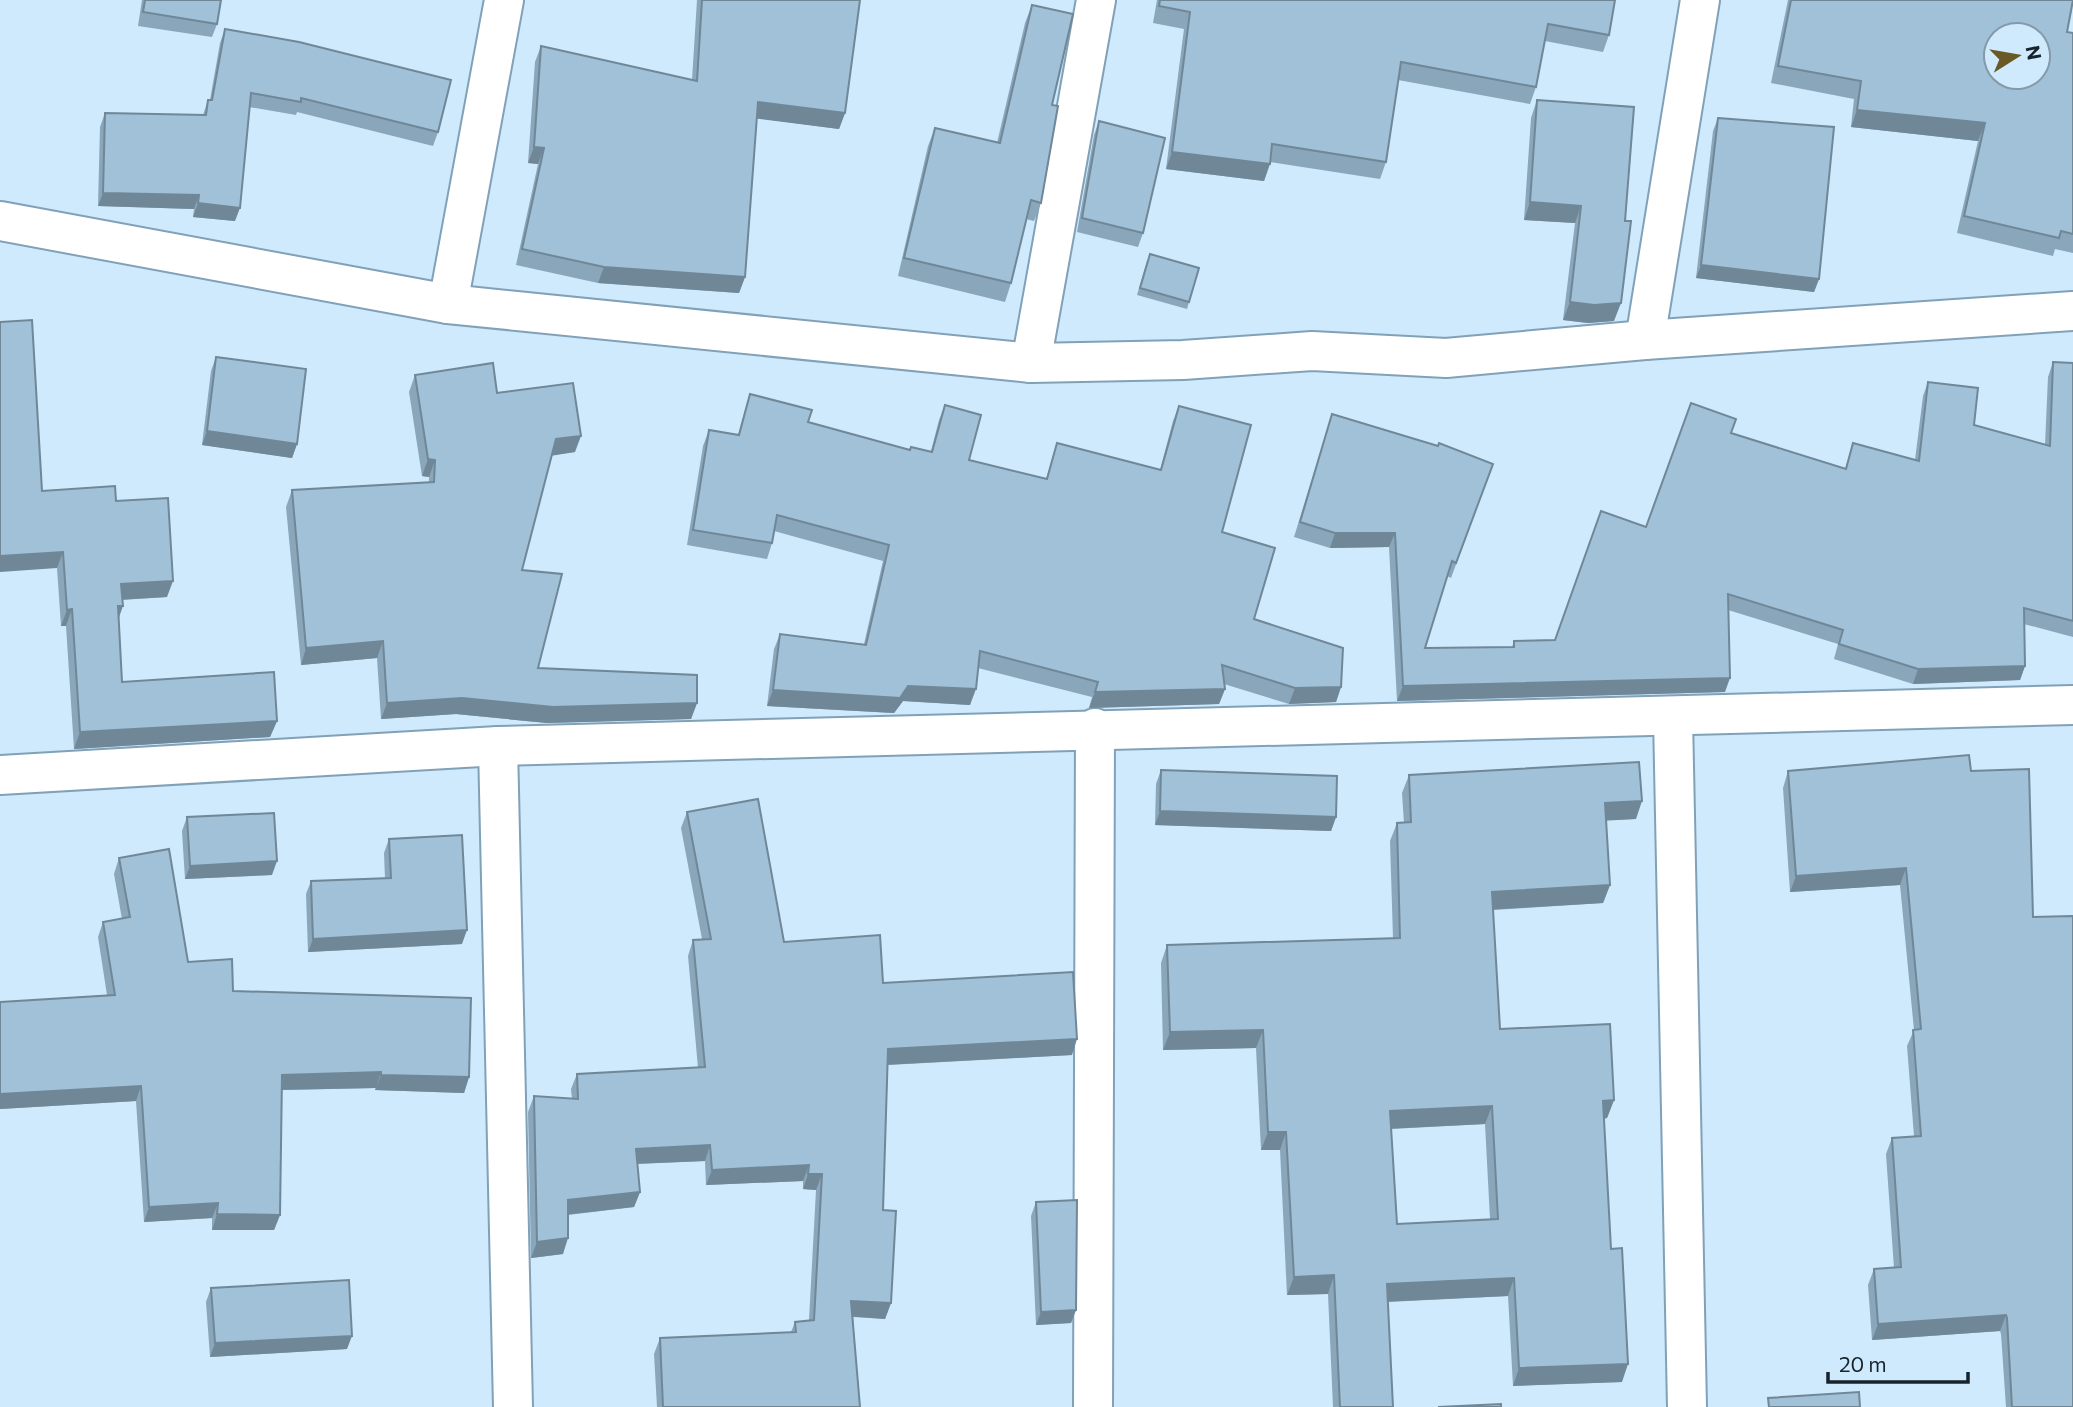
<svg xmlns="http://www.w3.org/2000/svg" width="2073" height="1407" viewBox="0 0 2073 1407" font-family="Commissioner,sans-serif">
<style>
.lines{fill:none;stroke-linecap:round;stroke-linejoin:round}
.minor-casing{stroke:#81a1b8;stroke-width:42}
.minor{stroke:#fff;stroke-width:38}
.wall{fill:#8aa6ba;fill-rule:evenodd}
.shaded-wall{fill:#708797}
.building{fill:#a0c1d8;stroke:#708797;stroke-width:2;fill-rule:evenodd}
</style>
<rect width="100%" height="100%" fill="#cfe9fd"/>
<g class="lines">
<defs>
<g id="minor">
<path d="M0 221 448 304 504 0"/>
<path d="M448 304 1031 363 1183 360 1312 351 1446 358 1645 340 2073 311"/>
<path d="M1645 340 1700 0"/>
<path d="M1031 363 1096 0"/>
<path d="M1673 717 1687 1407"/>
<path d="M498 746 513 1407"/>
<path d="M0 775 498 746 2073 705"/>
<path d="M1093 1407 1095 728"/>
</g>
</defs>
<use href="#minor" class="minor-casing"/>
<use href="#minor" class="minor"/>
</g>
<g class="wall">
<path d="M142 0H221L217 24 212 37 138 26Z"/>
<path d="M697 0H860L845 113 839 129 757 118 745 277 739 293 598 283 516 265 538 164 528 163 535 62 541 46 692 80Z"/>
<path d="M1157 0H1615L1609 35 1603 52 1545 41 1536 87 1530 104 1398 80 1386 162 1380 179 1270 162 1264 181 1166 169 1184 29 1153 23Z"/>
<path d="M1788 0H2073L2067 32 2073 33V253L2055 249 2053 256 1957 233 1978 141 1851 127 1854 99 1771 83Z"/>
<path d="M1032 5 1052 105 1041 203 1034 221 1026 219 1011 283 1005 302 898 276 928 146 935 128 997 143 1025 23Z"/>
<path d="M225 29 438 132 433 146 297 112 296 115 249 107 235 221 193 217 194 209 98 206 100 127 105 113 203 115 208 100H210L220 43Z"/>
<path d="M1537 100 1634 107 1614 321 1588 323 1563 320 1575 223 1524 220 1531 118Z"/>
<path d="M1718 118 1819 279 1814 292 1696 278 1713 131Z"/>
<path d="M1099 121 1143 233 1138 247 1077 232 1094 135Z"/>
<path d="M1147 261 1189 302 1187 309 1137 295Z"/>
<path d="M216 357 297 444 292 458 202 445 211 371Z"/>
<path d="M2053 362 2073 363V637L2024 624 2025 666 2020 680 1913 684 1834 659 1838 644 1728 610 1725 692 1397 701 1389 547 1330 548 1294 537 1332 414 1493 464 1451 578 1447 576 1425 648 1512 647 1514 641 1555 640 1645 527 1731 433 1845 469 1853 443 1915 460 1923 396 1928 382 1974 425 2045 445 2048 377Z"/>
<path d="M415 375 497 393 575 452 552 455 522 570 538 668 697 703 691 719 547 723 456 714 381 719 377 658 301 665 286 507 292 490 429 482V477L422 476 409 392Z"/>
<path d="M750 394 808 422 910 450 931 451 939 420 945 405 969 460 1046 479 1057 443 1160 470 1173 421 1179 406 1222 532 1254 619 1341 687 1336 702 1289 704 1224 684 1225 689 1219 704 1089 708 1092 697 978 668 970 705 903 701 894 713 767 706 774 649 780 634 864 644 883 561 774 531 772 543 767 559 687 545 703 446 709 430 738 435 745 410Z"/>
<path d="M42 491 116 501 167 597 122 600 118 618 122 682 277 721 270 737 74 749 66 626H61L57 568Z"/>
<path d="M1161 770 1336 817 1331 831 1155 825 1156 784Z"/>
<path d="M1788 771H1971L2033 917 2073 1407H2006L2001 1334 2000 1331 1872 1340 1868 1285 1874 1269 1894 1268 1886 1154 1892 1138 1914 1136 1907 1046 1914 1030 1900 885 1790 892 1783 788Z"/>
<path d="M1409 775 1636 819 1606 820 1610 885 1603 903 1493 910 1500 1029 1614 1100 1607 1118 1604 1119 1611 1249 1622 1382 1513 1386 1508 1296 1388 1302 1393 1407H1333L1328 1294 1287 1295 1280 1150H1261L1256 1048 1163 1050 1161 963 1167 945 1393 938 1390 841 1397 823H1404L1402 793ZM1485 1124 1490 1219 1397 1224 1391 1129Z"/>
<path d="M687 812 784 942 883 983 1072 1055 888 1065 883 1210 891 1303 885 1319 853 1317 860 1407H657L654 1354 660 1338 791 1332 795 1322 809 1320 816 1190 803 1189V1181L706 1185 705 1161 637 1164 640 1192 634 1207 568 1215 563 1254 531 1258 528 1112 534 1096 572 1099 571 1089 577 1074 698 1068 688 956 693 940 702 939 681 828Z"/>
<path d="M187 817 272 875 185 879 182 831Z"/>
<path d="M389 839 462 944 308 952 306 894 311 881 385 879 384 853Z"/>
<path d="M119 858 188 962 233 991 469 1077 464 1093 375 1090 376 1088 281 1090 280 1215 274 1230H212V1218L144 1222 136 1101 0 1109V1002L107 995 98 937 103 922 122 919 114 874Z"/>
<path d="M1036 1202 1076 1310 1071 1323 1036 1325 1031 1216Z"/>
<path d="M211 1288 347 1349 210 1357 206 1302Z"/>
</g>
<g class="shaded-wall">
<path d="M758 102 845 113 839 129 752 118Z"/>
<path d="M1857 110 1985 123 1978 141 1851 127Z"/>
<path d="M534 147 544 148 538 164 528 163Z"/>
<path d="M1172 152 1270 164 1264 181 1166 169Z"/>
<path d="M103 193 199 195 194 209 98 206Z"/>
<path d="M1530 202 1581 206 1575 223 1524 220Z"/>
<path d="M198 203 240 208 235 221 193 217Z"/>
<path d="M1701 265 1819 279 1814 292 1696 278Z"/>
<path d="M604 267 745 277 739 293 598 283Z"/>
<path d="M1570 302 1621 303 1614 321 1588 323 1563 320Z"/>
<path d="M207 431 297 444 292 458 202 445Z"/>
<path d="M581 436 575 452 550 456 556 439Z"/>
<path d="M428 459 435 460 429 477 422 476Z"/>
<path d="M1335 533H1395L1389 547 1330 548Z"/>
<path d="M63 552 57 568 0 572V556Z"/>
<path d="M173 581 167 597 115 600 121 584Z"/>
<path d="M118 606H123L117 623Z"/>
<path d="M72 609 66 626H61L67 610Z"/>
<path d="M383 641 377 658 301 665 306 648Z"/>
<path d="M2025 666 2020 680 1913 684 1918 669Z"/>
<path d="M1730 678 1725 692 1397 701 1403 686Z"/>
<path d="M908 686 976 689 970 705 903 701 894 713 767 706 773 690Z"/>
<path d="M1341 687 1336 702 1289 704 1295 688Z"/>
<path d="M1225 689 1219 704 1089 708 1095 692Z"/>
<path d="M462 698 697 703 691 719 547 723 456 714 381 719 387 703Z"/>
<path d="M277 721 270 737 74 749 80 732Z"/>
<path d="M1642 801 1636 819 1599 821 1605 803Z"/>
<path d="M1160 811 1336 817 1331 831 1155 825Z"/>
<path d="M277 861 272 875 185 879 190 866Z"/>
<path d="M1906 868 1900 885 1790 892 1796 876Z"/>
<path d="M1610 885 1603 903 1485 910 1492 892Z"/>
<path d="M467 930 462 944 308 952 313 939Z"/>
<path d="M1263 1030 1256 1048 1163 1050 1170 1032Z"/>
<path d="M1077 1039 1072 1055 883 1065 888 1049Z"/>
<path d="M381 1072 376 1088 276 1090 282 1075Z"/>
<path d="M381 1075 469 1077 464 1093 375 1090Z"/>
<path d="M141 1086 136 1101 0 1109V1094Z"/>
<path d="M1614 1100 1607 1118 1597 1119 1603 1101Z"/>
<path d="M1492 1106 1485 1124 1384 1129 1390 1111Z"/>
<path d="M1268 1132H1286L1280 1150H1261Z"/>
<path d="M710 1145 705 1161 630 1164 636 1149Z"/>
<path d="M809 1165 803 1181 706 1185 712 1170Z"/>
<path d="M808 1174H822L816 1190 803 1189Z"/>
<path d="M640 1192 634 1207 563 1215 568 1200Z"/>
<path d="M218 1203 212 1218 144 1222 149 1207Z"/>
<path d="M217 1214 280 1215 274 1230H212Z"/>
<path d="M568 1238 563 1254 531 1258 537 1242Z"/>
<path d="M1334 1275 1328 1294 1287 1295 1294 1277Z"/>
<path d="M1514 1278 1508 1296 1380 1302 1387 1284Z"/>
<path d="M851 1301 891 1303 885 1319 846 1316Z"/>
<path d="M1076 1310 1071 1323 1036 1325 1041 1312Z"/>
<path d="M2006 1315 2000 1331 1872 1340 1878 1324Z"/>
<path d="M352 1336 347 1349 210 1357 215 1343Z"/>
<path d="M1628 1364 1622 1382 1513 1386 1519 1368Z"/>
</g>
<g class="building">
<path d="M145 0H221L217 24 143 12Z"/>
<path d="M702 0H860L845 113 758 102 745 277 604 267 522 249 544 148 534 147 541 46 697 81Z"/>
<path d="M1160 0H1615L1609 35 1548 24 1536 87 1401 62 1386 162 1272 144 1270 164 1172 152 1190 12 1159 6Z"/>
<path d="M1791 0H2073L2067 32 2073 33V234L2061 231 2059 238 1964 216 1985 123 1857 110 1861 81 1778 66ZM1996 35H2038V77H1996Z"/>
<path d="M1032 5 1073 14 1052 105 1058 106 1041 203 1031 200 1011 283 904 258 935 128 1000 143Z"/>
<path d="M225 29 299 42 451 80 438 132 301 98V102L251 93 240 208 198 203 199 195 103 193 105 113 206 115 208 100H212Z"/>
<path d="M1537 100 1634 107 1625 221H1631L1621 303 1594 305 1570 302 1581 206 1530 202Z"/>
<path d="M1718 118 1834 127 1819 279 1701 265Z"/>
<path d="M1099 121 1165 138 1143 233 1082 218Z"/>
<path d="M1150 254 1199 268 1189 302 1140 288Z"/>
<path d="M32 320 42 491 115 486 116 501 168 498 173 581 121 584 123 606H118L122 682 274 672 277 721 80 732 72 609 67 610 63 552 0 556V322Z"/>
<path d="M216 357 306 369 297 444 207 431Z"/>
<path d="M2053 362 2073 363V621L2024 608 2025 666 1918 669 1839 644 1843 630 1728 594 1730 678 1403 686 1395 533H1335L1300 522 1332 414 1438 446 1439 443 1493 464 1456 563 1452 561 1425 648 1514 647V641L1555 640 1601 511 1646 527 1691 403 1736 419 1731 433 1846 469 1853 443 1919 461 1928 382 1978 388 1974 425 2050 446Z"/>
<path d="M493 363 497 393 573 383 581 436 556 439 522 570 562 574 538 668 697 675V703L553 707 462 698 387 703 383 641 306 648 292 490 434 482 435 460 428 459 415 375Z"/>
<path d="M750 394 812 410 808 422 910 450 911 447 932 452 945 405 981 415 969 460 1047 479 1057 443 1161 470 1179 406 1251 425 1222 532 1275 548 1254 619 1343 648 1341 687 1295 688 1222 665 1225 689 1095 692 1098 682 980 651 976 689 908 686 900 698 773 690 780 634 866 645 889 545 777 515 772 543 693 530 709 430 739 435Z"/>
<path d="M1969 755 1971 771 2029 769 2033 917 2073 916V1407H2012L2007 1318 2006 1315 1878 1324 1874 1269 1901 1267 1892 1138 1921 1136 1913 1030 1921 1029 1906 868 1796 876 1788 771Z"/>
<path d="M1639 762 1642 801 1605 803 1610 885 1492 892 1500 1029 1610 1024 1614 1100 1603 1101 1611 1249 1622 1248 1628 1364 1519 1368 1514 1278 1387 1284 1393 1407H1340L1334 1275 1294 1277 1286 1132H1268L1263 1030 1170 1032 1167 945 1400 938 1397 823 1411 822 1409 775ZM1492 1106 1498 1219 1397 1224 1390 1111Z"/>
<path d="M1161 770 1337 776 1336 817 1160 811Z"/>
<path d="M758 799 784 942 880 935 883 983 1073 972 1077 1039 888 1049 883 1210 896 1211 891 1303 851 1301 860 1407H663L660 1338 796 1332 795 1322 814 1320 822 1174H808L809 1165 712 1170 710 1145 636 1149 640 1192 568 1200V1238L537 1242 534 1096 578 1099 577 1074 705 1067 693 940 711 939 687 812Z"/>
<path d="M274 813 277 861 190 866 187 817Z"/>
<path d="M462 835 467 930 313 939 311 881 391 878 389 839Z"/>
<path d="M169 849 188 962 232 959 233 991 471 998 469 1077 381 1075V1072L282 1075 280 1215 217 1214 218 1203 149 1207 141 1086 0 1094V1002L115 995 103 922 130 917 119 858Z"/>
<path d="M1077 1200 1076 1310 1041 1312 1036 1202Z"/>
<path d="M349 1280 352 1336 215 1343 211 1288Z"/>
<path d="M1859 1392 1860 1407H1769L1768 1398Z"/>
<path d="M1501 1404V1407H1438Z"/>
</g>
<g transform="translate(2017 56) rotate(79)"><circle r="33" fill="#cfe9fd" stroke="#859aa9" stroke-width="2"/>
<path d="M0-5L12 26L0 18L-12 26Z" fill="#695926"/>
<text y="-10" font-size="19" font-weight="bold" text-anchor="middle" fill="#17232c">N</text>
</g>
<path d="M1828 1372v10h140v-10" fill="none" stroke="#17232c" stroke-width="3.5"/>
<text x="1839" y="1372" font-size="21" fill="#17232c" stroke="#cfe9fd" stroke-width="5" paint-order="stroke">20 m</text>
</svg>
